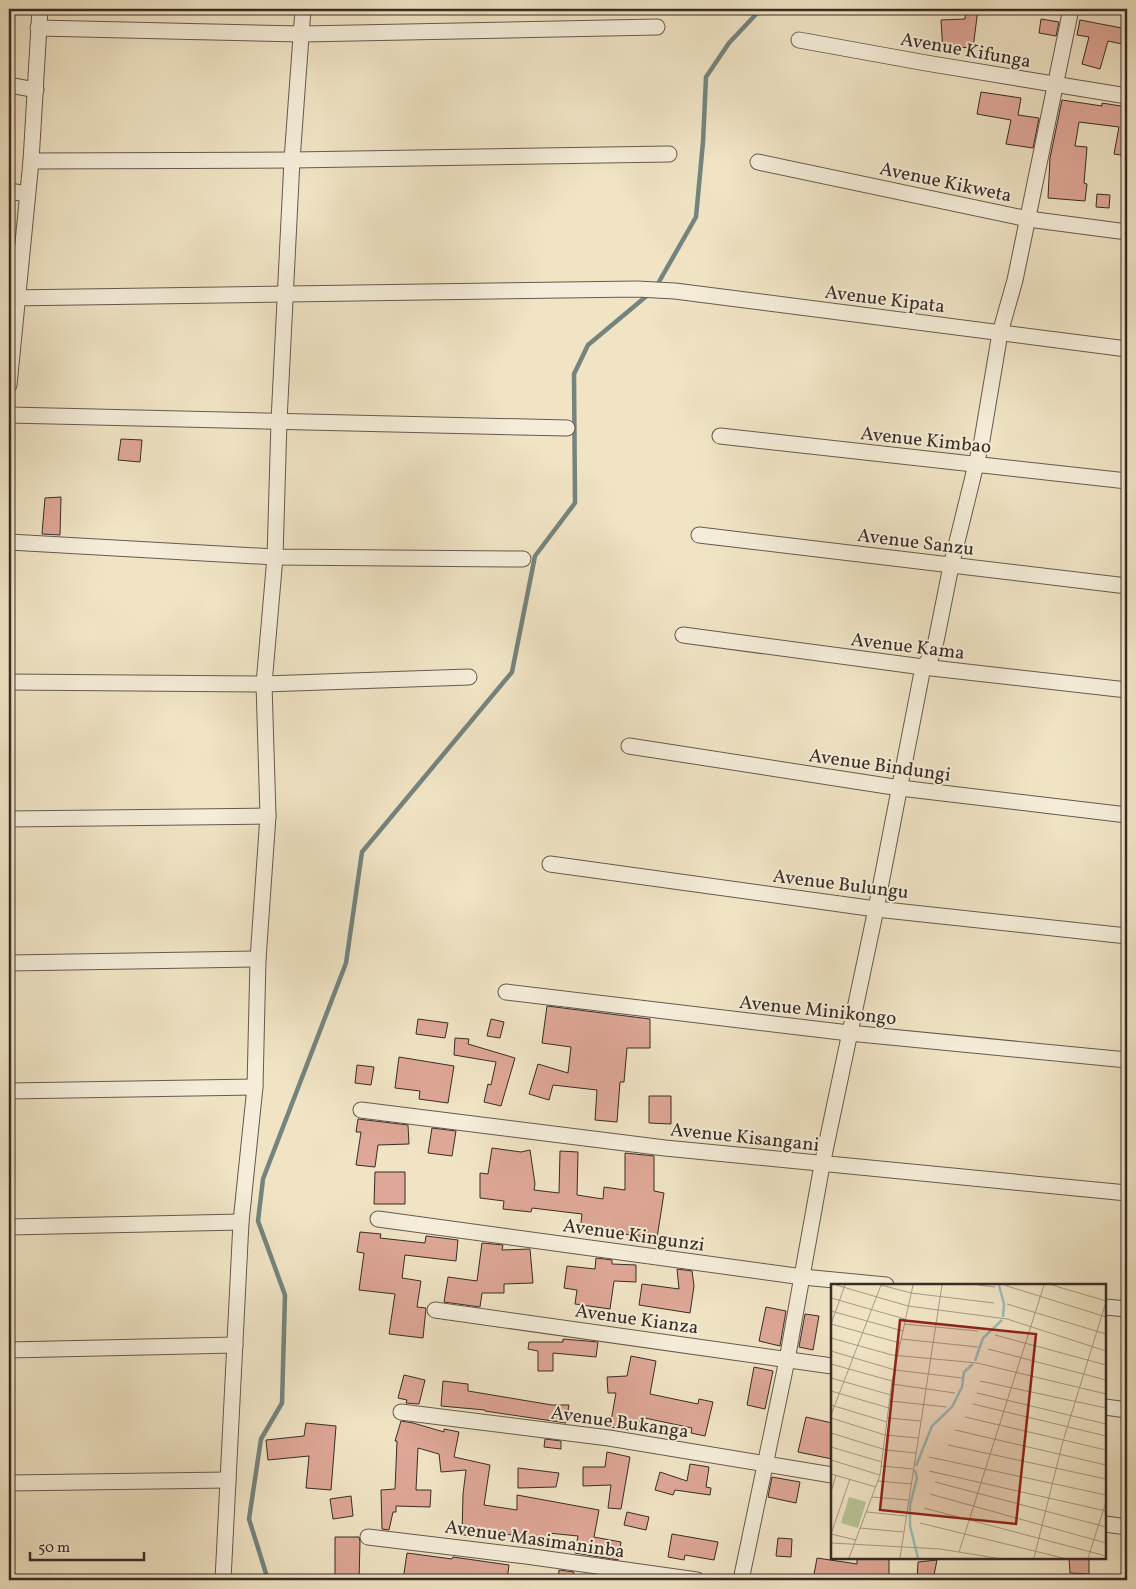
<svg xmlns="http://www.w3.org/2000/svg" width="1136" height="1589" viewBox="0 0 1136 1589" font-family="Vollkorn,serif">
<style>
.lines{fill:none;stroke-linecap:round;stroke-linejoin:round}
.stream{stroke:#74847e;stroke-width:4.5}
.building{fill:#dea797;stroke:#392c25}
.street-casing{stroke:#675a4d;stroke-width:17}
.street{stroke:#f5edd9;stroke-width:15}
.labels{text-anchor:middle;stroke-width:4;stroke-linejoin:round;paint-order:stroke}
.street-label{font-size:19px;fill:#392c25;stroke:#f5edd9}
.inset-river{fill:none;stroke:#9bbeb9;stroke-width:2.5}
.inset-road{fill:none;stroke:#a79a85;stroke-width:1}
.view{fill:#8f2418;fill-opacity:0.15;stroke:#8f2418;stroke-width:2.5}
.inset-edge{fill:none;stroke:#392c25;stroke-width:2.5}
</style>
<rect width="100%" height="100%" fill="#f0e4c5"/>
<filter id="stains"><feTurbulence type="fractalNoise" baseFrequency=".004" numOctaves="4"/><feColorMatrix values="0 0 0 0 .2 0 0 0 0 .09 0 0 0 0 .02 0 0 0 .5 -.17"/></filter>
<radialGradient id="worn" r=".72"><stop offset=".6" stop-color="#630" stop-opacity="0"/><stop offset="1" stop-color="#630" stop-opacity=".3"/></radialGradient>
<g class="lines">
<g class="stream">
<path d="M656 287 696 217 703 142 706 77 729 43 761 9"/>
<path d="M268 1580 249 1519 261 1439 282 1403 285 1295 258 1221 263 1179 346 963 362 852 512 672 535 556 575 503 574 374 588 345 649 294"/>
</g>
</g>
<g class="building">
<path d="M966 9H978L973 48 958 47V52H943L941 20 965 19Z"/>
<path d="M1041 19 1059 22 1056 36 1039 33Z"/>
<path d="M1080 20 1127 29V45L1108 41 1100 69 1082 64 1089 37 1077 35Z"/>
<path d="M981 92 1021 98 1018 115 1039 118 1033 148 1006 144 1011 120 977 114Z"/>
<path d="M1062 100 1102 106V103L1127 107V156L1114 154 1119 127 1079 122 1075 146 1087 147 1084 183 1087 184 1085 201 1048 198 1050 158Z"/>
<path d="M1097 194 1110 195 1109 208 1096 207Z"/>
<path d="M121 439 142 440 140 462 118 460Z"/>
<path d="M61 497 60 535 42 534 45 498Z"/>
<path d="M547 1006 650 1019V1048H627L624 1082H620L617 1122 595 1120 597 1090 553 1085 549 1100 529 1094 538 1064 568 1073 571 1047 542 1043Z"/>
<path d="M418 1019 448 1023 445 1038 416 1034Z"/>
<path d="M491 1019 504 1022 500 1038 487 1036Z"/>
<path d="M455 1038 469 1039 468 1044 515 1058 501 1106 484 1102 488 1084 491 1085 496 1062 454 1055Z"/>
<path d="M399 1057 454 1066 448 1103 419 1099 420 1091 395 1088Z"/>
<path d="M357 1065 374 1067 371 1085 355 1083Z"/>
<path d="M649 1096H671V1124L649 1123Z"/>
<path d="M358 1119 408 1125 409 1144 378 1145 375 1167 356 1165 361 1132H356Z"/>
<path d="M432 1128 456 1131 452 1156 428 1153Z"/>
<path d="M492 1148 521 1152 530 1150 535 1184 534 1190 559 1193 560 1151 578 1152 577 1195 603 1199 604 1187 625 1190V1153L654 1156V1191L664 1193 657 1238 606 1232V1235L580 1231 582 1214 532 1208 531 1212 503 1209 504 1201 480 1198V1173L488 1174Z"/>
<path d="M375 1172H405V1204H374Z"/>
<path d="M360 1232 381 1234 380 1238 425 1243 426 1236 458 1240 456 1261 405 1255 402 1278 421 1281 417 1307 426 1308 423 1338 389 1334 395 1294 359 1290 364 1253 357 1252Z"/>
<path d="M482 1243 503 1245 502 1250 530 1249 533 1283 504 1284V1293H482L480 1307 444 1302 448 1277 477 1281Z"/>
<path d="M596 1258 612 1260V1264L636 1265V1282L614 1281 610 1309 575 1304 577 1290 564 1288 567 1266 595 1269Z"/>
<path d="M677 1269 692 1271 694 1286 690 1313 639 1305 642 1284 679 1289Z"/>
<path d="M766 1307 786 1311 780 1346 759 1341Z"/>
<path d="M805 1314 819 1316 813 1350 799 1347Z"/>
<path d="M563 1339 598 1342 596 1357 553 1353V1371H538V1351L528 1349 529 1342H563Z"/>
<path d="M631 1356 656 1361 650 1394 698 1404 699 1399 713 1402 705 1436 691 1433 692 1428 640 1417 638 1431 610 1427 616 1393H608L607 1377 627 1376Z"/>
<path d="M754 1367 773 1371 765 1409 747 1405Z"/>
<path d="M404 1375 425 1380 419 1404 406 1403 407 1400 398 1398Z"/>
<path d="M443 1381 468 1384V1391L552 1405H569L566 1423 485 1411V1410L441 1406Z"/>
<path d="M806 1417 832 1423V1459L798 1452Z"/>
<path d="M401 1421 413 1423 444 1432V1429L459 1432 454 1457 490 1465 484 1505 517 1510V1495L599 1510 594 1537 621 1542 618 1560 575 1553 578 1536 548 1533 547 1546 524 1544V1537L481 1530V1536L462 1535 463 1494 466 1470 441 1472 439 1454 418 1448 416 1490H431L430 1507 396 1506V1512H393L389 1530 382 1529 381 1490 395 1489 397 1441H395Z"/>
<path d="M306 1423 336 1426 331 1490 306 1488 309 1456 268 1460 266 1440 304 1436Z"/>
<path d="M545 1439 561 1441V1449L544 1447Z"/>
<path d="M607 1452 630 1457 621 1509 608 1508 611 1485 583 1486V1467H605Z"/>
<path d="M690 1464 709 1467 706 1487 711 1488 710 1495 675 1490 673 1495 655 1490 660 1472 687 1481Z"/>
<path d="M518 1468 559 1473 556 1487 518 1488Z"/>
<path d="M772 1477 800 1482 796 1503 768 1497Z"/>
<path d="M351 1496 353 1516 333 1519 330 1499Z"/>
<path d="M627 1512 649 1517 646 1530 624 1525Z"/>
<path d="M672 1534 718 1542 714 1560 685 1555 684 1560 668 1557Z"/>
<path d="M335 1537H359L360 1542 359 1580H335Z"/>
<path d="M778 1538 792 1539 791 1557 776 1556Z"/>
<path d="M407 1553 452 1559 453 1557 509 1565 507 1580H403Z"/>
<path d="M817 1558 857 1564V1558H889V1580H813Z"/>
<path d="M1069 1558H1089V1574L1070 1573Z"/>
<path d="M937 1560 933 1580H917L918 1562Z"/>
<path d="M559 1570 574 1572 573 1580H558Z"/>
</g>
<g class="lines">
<defs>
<g id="street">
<path d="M38 28 302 34 657 27"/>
<path d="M799 40 926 63 1127 96"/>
<path d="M9 85 36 90"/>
<path d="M31 161 292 160 669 154"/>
<path d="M758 162 1028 219 1127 232"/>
<path d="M9 191 27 194"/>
<path d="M9 298 637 289 675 291 1127 349"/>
<path d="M9 385 31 161 40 9"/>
<path d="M9 415 567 428"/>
<path d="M720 436 1127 481"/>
<path d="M699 535 1127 586"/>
<path d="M9 542 275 557 523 559"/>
<path d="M683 635 923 667 1127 690"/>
<path d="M9 682 264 684 469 677"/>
<path d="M629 746 900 788 1127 815"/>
<path d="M9 819 268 816"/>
<path d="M550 864 876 909 1127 936"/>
<path d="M9 963 258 959"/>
<path d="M506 992 849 1033 1127 1060"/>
<path d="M9 1091 255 1087"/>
<path d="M361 1110 665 1148 1127 1193"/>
<path d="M378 1219 803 1277 886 1285"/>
<path d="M9 1227 241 1222"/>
<path d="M1105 1307 1127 1309"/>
<path d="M435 1310 832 1366"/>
<path d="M9 1350 235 1345"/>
<path d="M1105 1407 1127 1410"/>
<path d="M401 1412 609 1438 832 1475"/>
<path d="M9 1483 228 1480"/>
<path d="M1105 1524 1127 1527"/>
<path d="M368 1537 526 1556 697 1580"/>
<path d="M223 1580 241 1222 255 1087 258 959 268 816 264 684 275 557 279 421 292 160 303 9"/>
<path d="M741 1580 787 1360 822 1165 876 909 923 667 931 657 936 641 951 566 982 440 1000 333 1015 280 1071 9"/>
</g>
</defs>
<use href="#street" class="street-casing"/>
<use href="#street" class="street"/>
</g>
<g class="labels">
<g class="street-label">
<text transform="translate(966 49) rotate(10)" y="7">Avenue Kifunga</text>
<text transform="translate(946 181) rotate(12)" y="7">Avenue Kikweta</text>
<text transform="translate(885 298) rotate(7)" y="7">Avenue Kipata</text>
<text transform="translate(926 439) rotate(6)" y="7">Avenue Kimbao</text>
<text transform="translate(916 541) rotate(7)" y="7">Avenue Sanzu</text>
<text transform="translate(908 645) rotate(7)" y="7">Avenue Kama</text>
<text transform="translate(880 764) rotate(8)" y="7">Avenue Bindungi</text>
<text transform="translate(841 883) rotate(7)" y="7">Avenue Bulungu</text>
<text transform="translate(818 1009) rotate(6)" y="7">Avenue Minikongo</text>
<text transform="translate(745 1136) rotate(6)" y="7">Avenue Kisangani</text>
<text transform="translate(634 1234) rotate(8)" y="7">Avenue Kingunzi</text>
<text transform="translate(637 1318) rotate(8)" y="7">Avenue Kianza</text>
<text transform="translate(620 1421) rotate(8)" y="7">Avenue Bukanga</text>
<text transform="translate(535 1538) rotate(8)" y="7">Avenue Masimaninba</text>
</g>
</g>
<g transform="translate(831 1284)">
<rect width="275" height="275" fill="#f0e4c5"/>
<path d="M18 213 35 218 27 244 10 239Z" fill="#b8c495"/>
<path class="inset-river" d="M168 1 173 20 172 33M144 77 152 54 171 36M85 182 101 142 121 123 131 103 133 88 142 80M84 186 86 194 79 221V242L87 274"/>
<path class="inset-road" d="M5 1 77 22 176 35 275 67M147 1 164 3M173 1 275 33M221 1 275 17M0 14 74 35M176 20 275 50M0 27 72 47M0 40 69 59M0 40 14 1M73 40 147 47M164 51 275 81M0 54 61 71 146 79 275 110M70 55 147 63M157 65 275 96M0 67 64 86 131 94M0 80 61 97M0 94 60 111M149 97 275 124M61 100 124 109M0 107 58 124M146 109 275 140M59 117 116 123M142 120 275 152M0 121 56 138M0 131 50 1 80 9 163 19M134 133 275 166M0 134 54 151 87 154M57 134 90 137M124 146 275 181M0 149 55 166 85 169M117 161 275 195M0 163 51 178M98 173 275 211M0 176 49 191M50 182 82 185M98 187 275 227M0 190 45 203M47 197 80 200M104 198 275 243M0 208 5 191M99 210 275 259M41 213 77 216M93 224 275 272M36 228 75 232M89 239 232 274M29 244 72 248M0 250 19 195M0 250 25 256M0 259 109 265 165 274M128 268 213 1M18 274 49 191 61 97 82 1M69 274 111 1M203 274 232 157 275 18M257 274 275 218"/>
<path class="view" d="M69 36 205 50 185 240 49 226Z"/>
<rect width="275" height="275" class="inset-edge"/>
</g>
<rect width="1136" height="1589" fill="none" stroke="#f0e4c5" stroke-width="30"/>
<rect x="10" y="10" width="1116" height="1569" fill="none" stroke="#392c25" stroke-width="2.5"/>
<rect x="15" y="15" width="1106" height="1559" fill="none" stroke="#392c25"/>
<path d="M30 1552v8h114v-8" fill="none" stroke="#392c25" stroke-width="2.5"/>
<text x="38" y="1552" font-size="15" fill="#392c25" stroke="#f5edd9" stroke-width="4" paint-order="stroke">50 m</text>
<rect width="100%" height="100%" filter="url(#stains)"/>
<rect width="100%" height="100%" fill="url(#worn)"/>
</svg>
